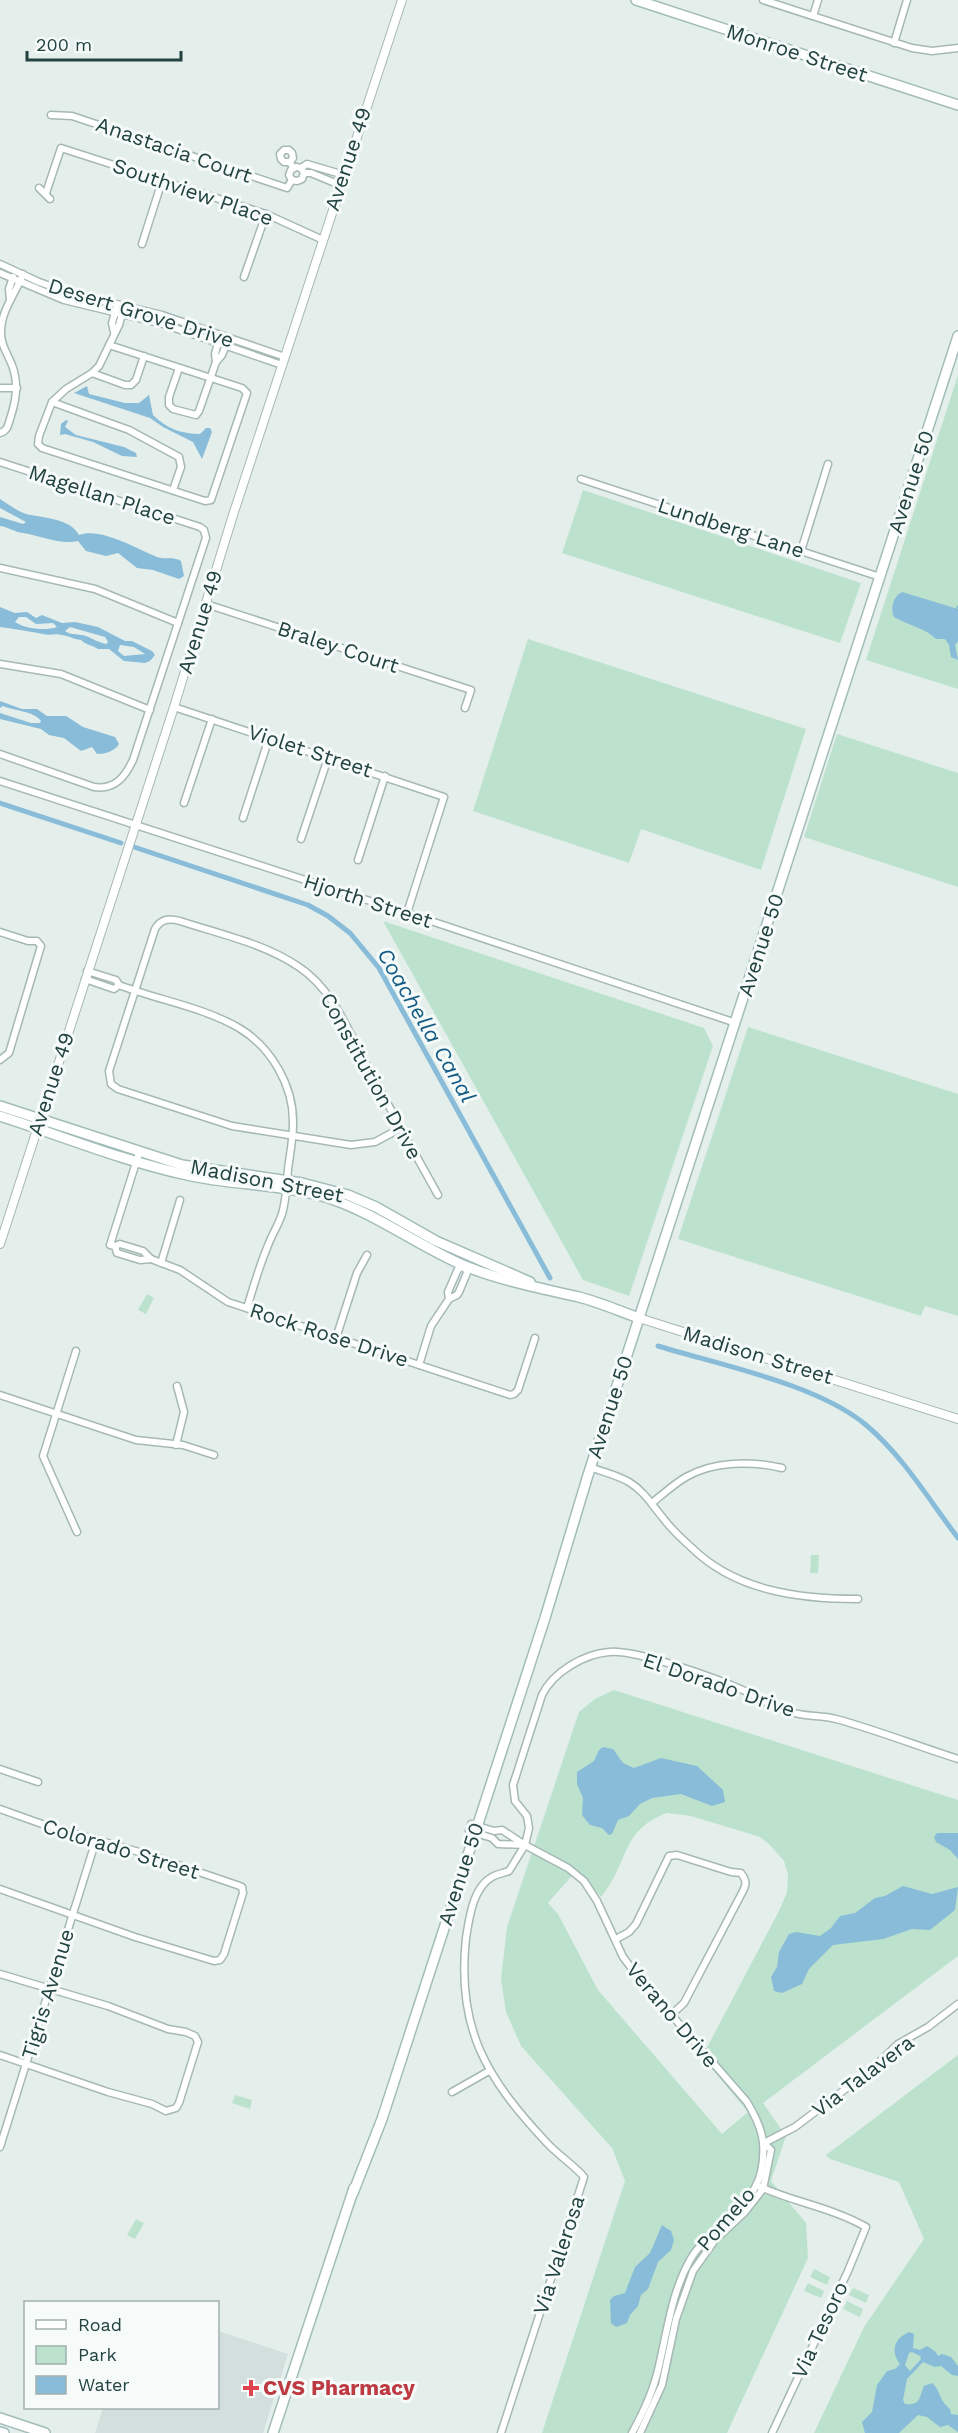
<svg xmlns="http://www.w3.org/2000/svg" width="958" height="2433" viewBox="0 0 958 2433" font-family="'Work Sans',sans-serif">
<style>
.built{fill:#d2dfdd}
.green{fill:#bce2ce;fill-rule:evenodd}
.water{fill:#88bcd8;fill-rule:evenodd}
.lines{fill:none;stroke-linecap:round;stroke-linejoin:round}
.stream{stroke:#88bcd8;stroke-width:1.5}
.canal{stroke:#88bcd8;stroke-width:5}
.minor-casing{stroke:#a6b8b5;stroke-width:9}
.tertiary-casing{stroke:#a6b8b5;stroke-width:10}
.secondary-casing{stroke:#a2bcb9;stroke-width:12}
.minor{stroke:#fff;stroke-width:6}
.tertiary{stroke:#fff;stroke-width:8}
.secondary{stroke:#fff;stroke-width:9}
.health-dot{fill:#e0444e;stroke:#f6fbf9;stroke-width:2}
.labels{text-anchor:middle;stroke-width:6;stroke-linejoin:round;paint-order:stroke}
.street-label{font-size:21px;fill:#224341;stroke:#f6fbf9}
.health-label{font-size:21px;font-weight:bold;fill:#be3a42;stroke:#f6fbf9;text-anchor:start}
.water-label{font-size:22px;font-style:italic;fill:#155c85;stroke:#f6fbf9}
</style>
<rect width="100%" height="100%" fill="#e4efec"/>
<path class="built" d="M218 2331 288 2354 263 2433H95L103 2408H218Z"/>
<g class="green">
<path d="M958 375V689L866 660Z"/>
<path d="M583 490 861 583 840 643 562 553Z"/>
<path d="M528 639 806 729 761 870 641 829 629 863 473 811Z"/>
<path d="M837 734 958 773V887L804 837Z"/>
<path d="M383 921 704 1028 713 1046 629 1296 583 1280Z"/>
<path d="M748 1027 958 1094V1316L925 1306 921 1316 678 1239Z"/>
<path d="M147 1294 154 1298 146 1314 138 1310Z"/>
<path d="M811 1555H819L818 1573H810Z"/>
<path d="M614 1690 958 1800V1956L763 2103 786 2136 771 2181 806 2223 808 2258 727 2433H542L625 2181 612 2148 521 2046 506 2012 501 1979 507 1927 579 1712 595 1699ZM667 1813 691 1816 760 1837 769 1844 784 1861 788 1874 787 1892 780 1909 702 2057 748 2112 722 2134 598 1990 558 1914 548 1903 577 1870 601 1897C629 1864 620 1830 667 1813Z"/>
<path d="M958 2055V2433H814L864 2327 924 2239 899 2182 830 2159 826 2155Z"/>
<path d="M235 2095 252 2100 250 2109 232 2103Z"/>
<path d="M136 2219 144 2223 135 2239 127 2235Z"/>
<path d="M814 2269 830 2277 827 2285 810 2277Z"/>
<path d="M808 2283 824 2291 821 2298 804 2291Z"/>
<path d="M853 2288 869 2295 866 2303 849 2295Z"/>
<path d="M847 2301 863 2309 860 2317 843 2309Z"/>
</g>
<g class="water">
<path d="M87 386 89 394 125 403H139L149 395 153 415C166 428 181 434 200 434L206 428H210L212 432 202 459 193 442 163 427 150 418 74 393Z"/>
<path d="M66 420 68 421 65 427 76 435 124 447 136 453 137 457 122 456 93 442 65 434 60 435 61 424Z"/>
<path d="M0 499C8 504 17 511 26 514 43 518 70 518 79 535 101 527 137 549 157 557 165 560 173 556 181 561L184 576 179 579 153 570 137 568 118 553 106 556 86 551 78 541C60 545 42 536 23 533 14 532 9 527 0 526V517L23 524 26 522 0 508Z"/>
<path d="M902 592 958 609V641L955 645 958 660 951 657 949 645 945 639H936C924 627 909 626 894 617 890 609 893 596 902 592Z"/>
<path d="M0 607 15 613 27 612 36 618 42 615 62 623 75 622 98 627 125 641H132L152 651 155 655 150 661 145 663 124 661 109 649H98C92 645 86 645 81 640 73 639 69 636 62 635 56 633 49 636 43 634 28 631 15 629 0 627ZM19 617H26L36 624 53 623 57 627C46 631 25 629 15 622ZM70 627 105 637 108 642 106 644C98 642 93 639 86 636 78 633 72 636 65 631ZM120 645 134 647 145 654 124 656 118 651Z"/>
<path d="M0 701 22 709H37L47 716H66L83 727 115 737 119 744C115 751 105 754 97 754L92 747 81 751 64 738 49 735 41 729 0 719V713L31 723H40L41 721C34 711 15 711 3 706L0 708Z"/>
<path d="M603 1747 613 1749 623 1763 634 1768 661 1758 697 1766 723 1790 725 1802 712 1806 681 1794 652 1798 640 1804 629 1816 618 1820 612 1834 609 1835 602 1828 590 1825 582 1815 583 1798 577 1784V1772L594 1761 599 1750Z"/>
<path d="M937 1833H958V1859L950 1850 936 1842 934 1837Z"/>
<path d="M903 1886 932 1894 958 1887 955 1910 930 1930 912 1929 883 1939 833 1945 809 1969 802 1984 782 1993 774 1991 771 1977 777 1967 779 1952 789 1934 796 1932 820 1936 831 1928 840 1916 855 1913 875 1898 885 1896Z"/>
<path d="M662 2225 671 2231 674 2240 671 2250 658 2262 648 2289 641 2295 638 2306 630 2315 627 2323 616 2327 611 2323 610 2300 614 2296 625 2293 635 2267 650 2253Z"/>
<path d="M909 2332 914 2334 913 2348 920 2350 927 2346 936 2352 938 2356 942 2354 951 2357 958 2366V2376L952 2375 941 2366 935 2367 923 2362 907 2379 903 2400 905 2404C922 2406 919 2396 924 2386L932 2383C940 2389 938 2399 950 2409L951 2414 958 2415V2432L948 2425 940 2427 927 2417 918 2415 899 2433H865L862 2422 872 2412 877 2385 887 2371 895 2369 900 2364C891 2352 893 2339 909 2332ZM912 2352 920 2356 921 2359 910 2371 905 2365 909 2353Z"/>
</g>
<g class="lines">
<path class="stream" d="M956 609 958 606"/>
<g class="canal">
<path d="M0 803 121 843"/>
<path d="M134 847 308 905 328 916 350 933 379 968 550 1278"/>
<path d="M658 1346C720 1365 817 1384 866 1425 903 1456 929 1500 958 1538"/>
</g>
<defs>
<g id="minor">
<path d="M763 0 912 48 932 51 958 48"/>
<path d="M813 16 818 0"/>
<path d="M894 43 907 0"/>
<path d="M51 115 72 116 287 188 292 180"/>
<path d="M290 162 293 158 292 153 289 150H284L280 154 281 159 284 162H290L293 168"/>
<path d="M301 168 304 173 302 179 297 181 292 180 289 175 291 170 296 167 301 168 307 164 344 175"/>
<path d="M304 173H311L340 185"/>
<path d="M39 188 50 199"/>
<path d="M46 193 61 148 266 214 323 240"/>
<path d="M142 244 162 181"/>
<path d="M0 264 39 282 67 292 162 315 285 357"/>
<path d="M0 273 64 300 163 324 282 365"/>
<path d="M244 277 266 214"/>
<path d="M10 300 9 289 13 277"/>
<path d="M114 332 112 323 116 309"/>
<path d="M109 345 242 388 247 393 211 500 205 501 42 448 38 444 39 436 52 402 66 389 92 373 99 366 119 325 124 307"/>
<path d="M216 362 215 354 219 339"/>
<path d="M179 368 169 397V405L173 409 196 415 199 411 216 362 222 355 227 342"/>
<path d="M92 373 125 385H131L136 380 144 356"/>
<path d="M0 388H17"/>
<path d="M52 402 129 430 179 457 181 467 173 490"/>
<path d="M0 433C7 431 8 426 10 419 16 401 19 384 12 365 7 353 0 343 1 330 2 309 16 293 23 274"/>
<path d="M0 462 200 527 204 530 206 538 133 760C125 777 115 790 94 787L0 754"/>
<path d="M581 479 880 577"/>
<path d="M801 551 828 464"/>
<path d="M0 568 95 589 178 623"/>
<path d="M206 604 471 690 465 708"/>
<path d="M0 664 61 674 150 710"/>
<path d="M174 707 444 797 407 913"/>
<path d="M0 781 407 913 736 1023"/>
<path d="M184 803 212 719"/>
<path d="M243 818 269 738"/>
<path d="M301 839 328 758"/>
<path d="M358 860 385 776"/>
<path d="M0 932 28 941H37L41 946 9 1053 0 1060"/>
<path d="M87 971 116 980 119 985C158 1000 203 1007 239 1028 271 1047 294 1086 293 1124 293 1139 290 1154 288 1169 287 1184 286 1200 282 1214 278 1226 271 1236 267 1248 259 1267 253 1288 247 1308"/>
<path d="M85 979 114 989 119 985"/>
<path d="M401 1128 375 1142 351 1145 232 1126 118 1089 111 1084 109 1071 155 929C161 919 168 918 180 921 219 934 264 943 299 967 334 990 350 1035 370 1071 392 1112 415 1154 438 1195"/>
<path d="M139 1153 110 1245 115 1246 120 1244 143 1251 151 1259 180 1270 228 1302 510 1395 514 1394 518 1390 535 1338"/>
<path d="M115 1246 117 1253 140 1260 151 1259"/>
<path d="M161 1263 180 1200"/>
<path d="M449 1299 448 1292 458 1269 464 1267"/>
<path d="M336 1338 357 1273 367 1255"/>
<path d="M76 1351 43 1456 77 1532"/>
<path d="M419 1365 431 1326 449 1299 457 1295 459 1292 467 1273 465 1266"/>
<path d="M0 1395 136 1440 183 1445 214 1455"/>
<path d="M176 1445 184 1412 177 1386"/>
<path d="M590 1467C603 1472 617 1475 629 1482 644 1491 652 1505 663 1518 671 1529 682 1539 692 1548 736 1591 799 1599 858 1599"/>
<path d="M652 1503C663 1494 674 1484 686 1477 714 1461 751 1461 782 1468"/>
<path d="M0 1769 38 1782"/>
<path d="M0 1809 42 1824 146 1854 237 1885 242 1887 243 1893 224 1954 220 1960 214 1961 135 1937 0 1889"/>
<path d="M471 1824 494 1831 502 1830 525 1845"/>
<path d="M469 1831 492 1838 498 1844 525 1845"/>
<path d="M525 1845 529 1828 527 1816 515 1801 513 1785 542 1695C553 1672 584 1654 609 1652 636 1649 718 1679 745 1691 760 1698 774 1708 791 1712 805 1717 821 1715 836 1719 877 1730 917 1746 958 1759"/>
<path d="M616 1939 629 1932 636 1924 669 1856 677 1855 731 1872 741 1873C746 1880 747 1883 743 1891L684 2003 671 2015"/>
<path d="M0 1974 108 2006 168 2029 186 2032 195 2036 198 2042 179 2103 176 2108 166 2111 152 2104 108 2092 0 2055"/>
<path d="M452 2092 489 2071"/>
<path d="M764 2143 795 2127 872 2069 898 2044 928 2027 958 2004"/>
<path d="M0 2147 96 1840"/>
<path d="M756 2185C792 2202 831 2207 866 2227L848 2271 772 2433"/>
<path d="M501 2433 584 2177C577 2168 557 2154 547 2143 487 2079 456 2029 466 1938 469 1919 473 1887 492 1877 497 1874 504 1873 509 1871L525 1845 568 1868 584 1881 597 1901 623 1957 636 1974 747 2102C762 2127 767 2143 761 2172 752 2211 709 2227 690 2260 671 2294 667 2333 658 2370 653 2392 643 2413 632 2433"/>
<path d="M640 2433 662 2385 676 2319 693 2271 715 2240 745 2212 763 2189 771 2150 764 2143"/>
</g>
<g id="tertiary">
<path d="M0 1244 174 707 233 515 402 0"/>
<path d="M639 1318 958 1419"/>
</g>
<g id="secondary">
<path d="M636 0 958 105"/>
<path d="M0 1106 182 1165 302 1183 348 1195 376 1207 436 1241 530 1282"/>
<path d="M0 1116C62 1136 123 1161 187 1175 231 1185 278 1184 322 1196 373 1211 416 1245 465 1266 502 1281 540 1288 579 1297 599 1302 619 1311 639 1318"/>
<path d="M353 2193 382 2119 545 1618 588 1475 958 336"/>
<path d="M0 2418 45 2433"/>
<path d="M0 2432 4 2433"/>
<path d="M273 2433 354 2188"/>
</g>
</defs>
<use href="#minor" class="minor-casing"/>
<use href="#tertiary" class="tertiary-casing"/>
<use href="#secondary" class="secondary-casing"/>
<use href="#minor" class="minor"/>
<use href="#tertiary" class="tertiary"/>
<use href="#secondary" class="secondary"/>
</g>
<path class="health-dot" d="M248 2379h6v6h6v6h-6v6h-6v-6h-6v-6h6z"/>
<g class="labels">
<g class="street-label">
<text transform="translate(797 53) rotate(18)" y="7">Monroe Street</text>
<text transform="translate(174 150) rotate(19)" y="7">Anastacia Court</text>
<text transform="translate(348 159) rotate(-72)" y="7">Avenue 49</text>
<text transform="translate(193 192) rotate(19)" y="7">Southview Place</text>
<text transform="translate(141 313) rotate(17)" y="7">Desert Grove Drive</text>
<text transform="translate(911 482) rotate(-72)" y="7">Avenue 50</text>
<text transform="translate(102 495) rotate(18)" y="7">Magellan Place</text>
<text transform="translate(731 528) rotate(18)" y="7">Lundberg Lane</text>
<text transform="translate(200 622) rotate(-73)" y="7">Avenue 49</text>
<text transform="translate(338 647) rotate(18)" y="7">Braley Court</text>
<text transform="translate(310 751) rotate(18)" y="7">Violet Street</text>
<text transform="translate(368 901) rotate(18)" y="7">Hjorth Street</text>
<text transform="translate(761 945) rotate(-72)" y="7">Avenue 50</text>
<text transform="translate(371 1076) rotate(61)" y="7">Constitution Drive</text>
<text transform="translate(51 1084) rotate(-72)" y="7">Avenue 49</text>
<text transform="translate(267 1181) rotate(11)" y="7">Madison Street</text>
<text transform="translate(329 1335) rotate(18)" y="7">Rock Rose Drive</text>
<text transform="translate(758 1355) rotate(17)" y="7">Madison Street</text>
<text transform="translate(610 1407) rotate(-72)" y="7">Avenue 50</text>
<text transform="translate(719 1685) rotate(19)" y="7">El Dorado Drive</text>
<text transform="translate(121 1849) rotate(17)" y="7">Colorado Street</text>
<text transform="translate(461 1874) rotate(-72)" y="7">Avenue 50</text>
<text transform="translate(48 1994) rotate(-73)" y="7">Tigris Avenue</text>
<text transform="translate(672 2015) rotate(50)" y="7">Verano Drive</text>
<text transform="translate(863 2076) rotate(-37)" y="7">Via Talavera</text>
<text transform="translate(726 2219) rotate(-49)" y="7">Pomelo</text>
<text transform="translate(559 2255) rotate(-72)" y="7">Via Valerosa</text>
<text transform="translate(820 2330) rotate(-65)" y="7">Via Tesoro</text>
</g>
<g class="health-label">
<text x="263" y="2395">CVS Pharmacy</text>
</g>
<g class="water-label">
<text transform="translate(427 1025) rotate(60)" y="8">Coachella Canal</text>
</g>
</g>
<rect x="24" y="2301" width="195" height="108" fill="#f6fbf9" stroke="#a1b1af" stroke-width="1.5"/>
<rect x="36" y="2320" width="30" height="9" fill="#ffffff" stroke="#a1b1af" stroke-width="1.5"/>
<text x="78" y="2331" font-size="18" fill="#224341">Road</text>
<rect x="36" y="2346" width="30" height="18" fill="#bce2ce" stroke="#a1b1af" stroke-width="1.5"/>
<text x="78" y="2361" font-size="18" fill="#224341">Park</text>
<rect x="36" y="2376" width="30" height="18" fill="#88bcd8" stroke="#a1b1af" stroke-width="1.5"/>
<text x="78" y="2391" font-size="18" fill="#224341">Water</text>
<path d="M27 51v9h154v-9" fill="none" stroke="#224341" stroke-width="3"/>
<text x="36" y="51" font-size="18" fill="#224341" stroke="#f6fbf9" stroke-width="4.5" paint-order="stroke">200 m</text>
</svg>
